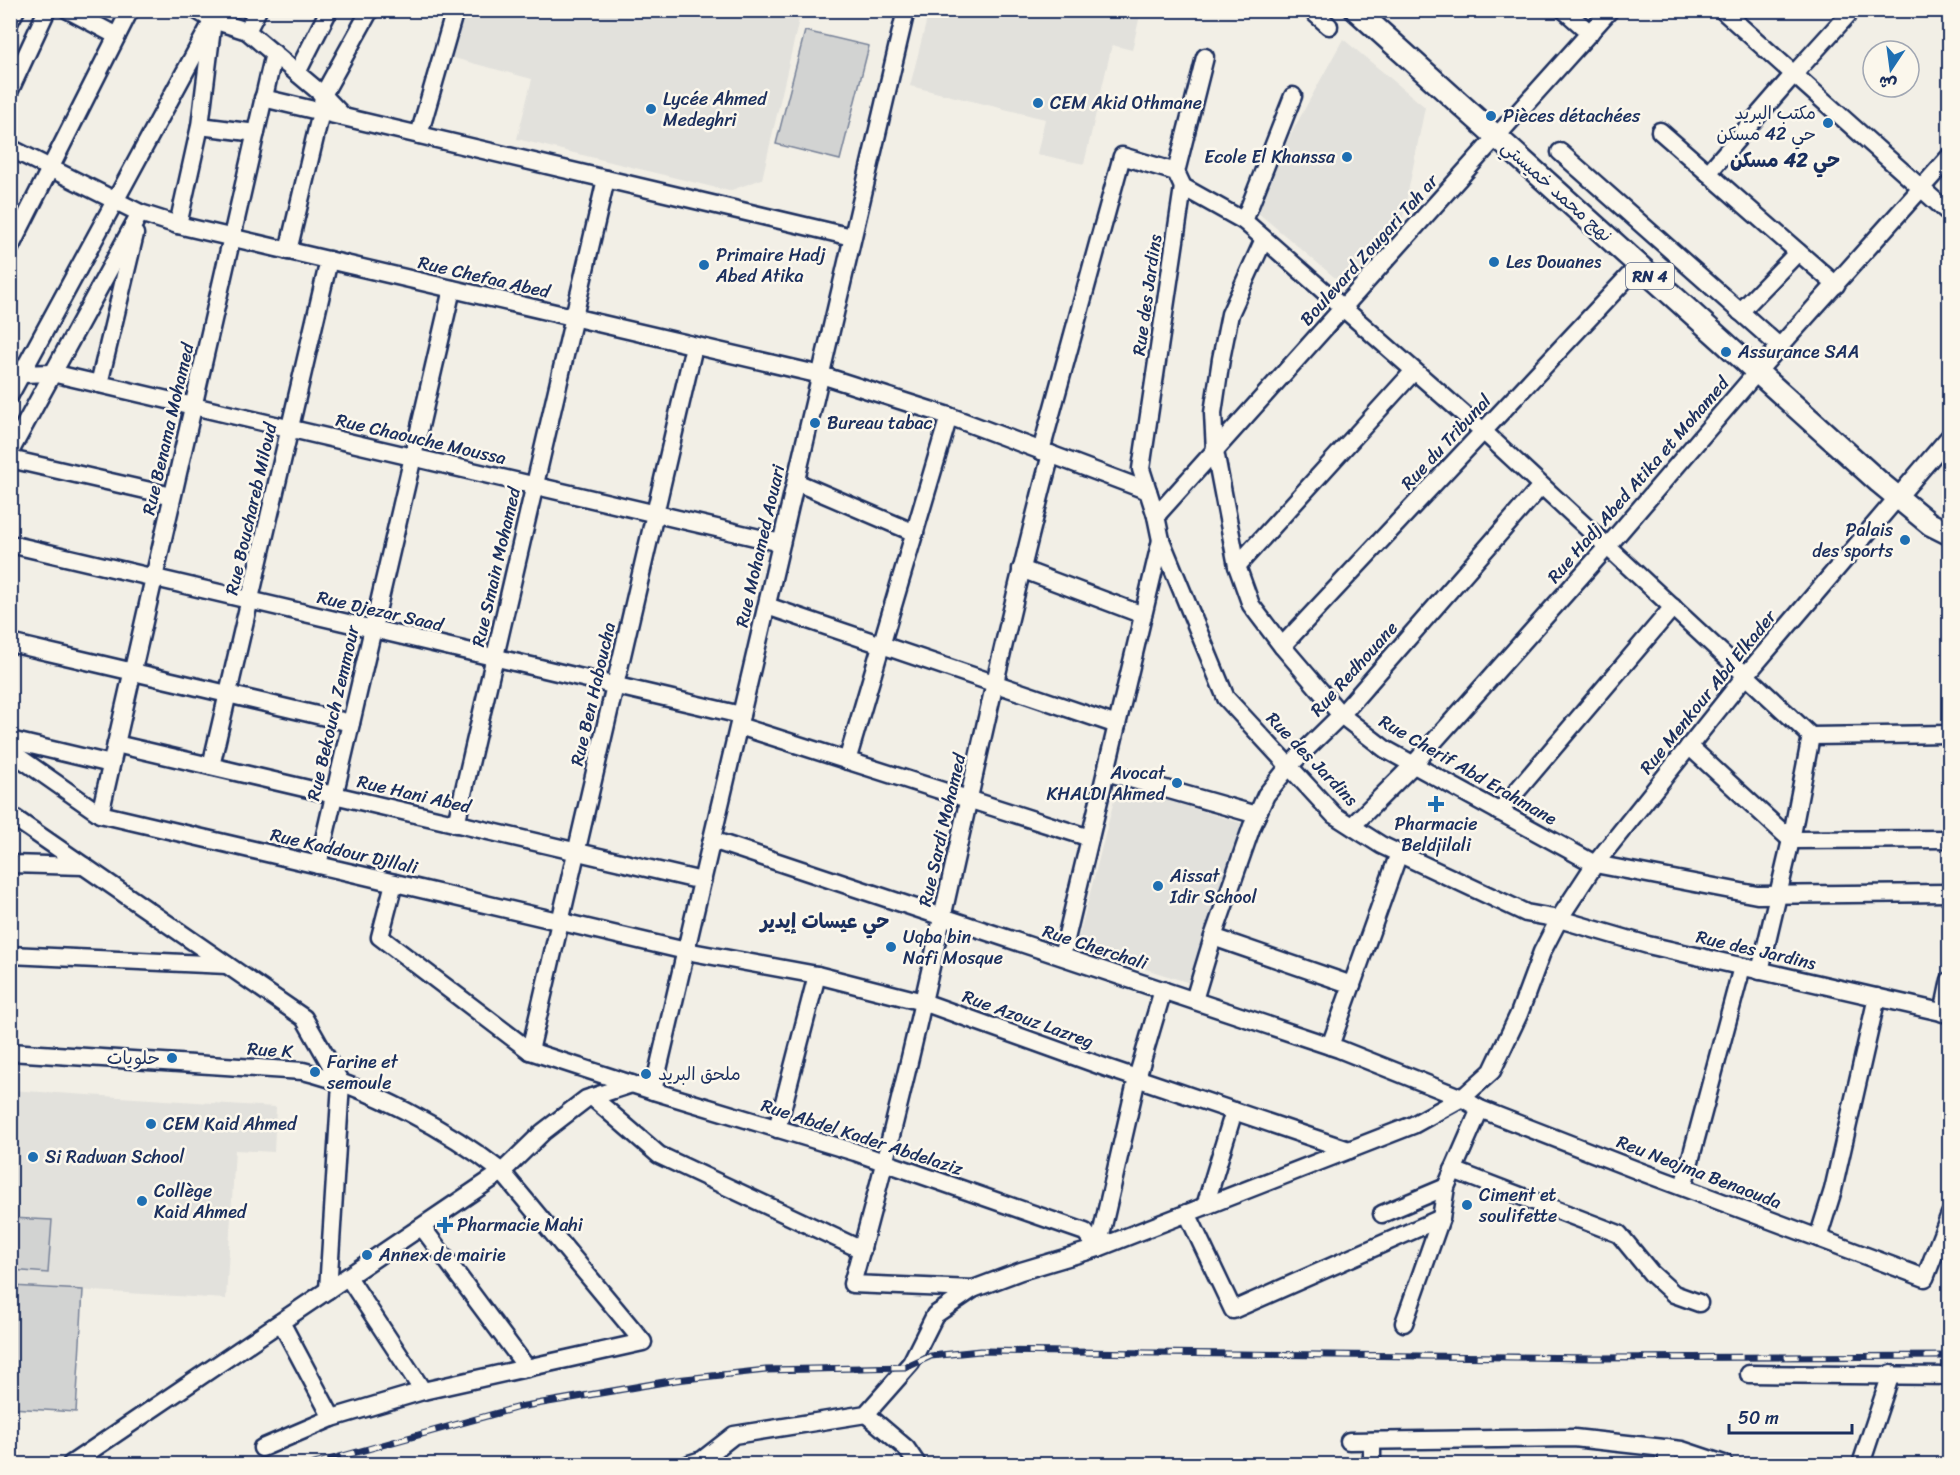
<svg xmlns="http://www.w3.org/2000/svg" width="1960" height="1475" viewBox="0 0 1960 1475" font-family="Sriracha,'Playpen Sans Arabic',sans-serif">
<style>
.built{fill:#e2e1dc}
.green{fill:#d2d3d2;stroke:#768198;stroke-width:1.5}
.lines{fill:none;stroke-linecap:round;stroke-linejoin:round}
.minor-casing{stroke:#1b2f5e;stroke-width:21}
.major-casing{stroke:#1b2f5e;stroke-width:26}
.minor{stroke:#fbf7ec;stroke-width:16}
.major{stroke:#fbf7ec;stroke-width:21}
.rail-casing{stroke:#1b2f5e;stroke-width:7}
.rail{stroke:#fbf7ec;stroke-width:4.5;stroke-dasharray:14;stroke-linecap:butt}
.poi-dot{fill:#1f6fb2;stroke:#fbf7ec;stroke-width:2}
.labels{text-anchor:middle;stroke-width:5;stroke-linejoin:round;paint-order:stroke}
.shield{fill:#fbf7ec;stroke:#5e6b89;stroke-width:1.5}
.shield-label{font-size:16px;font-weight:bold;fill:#1b2f5e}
.poi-label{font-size:18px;fill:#1b2f5e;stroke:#fbf7ec;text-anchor:start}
.street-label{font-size:18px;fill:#1b2f5e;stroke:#fbf7ec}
.neighbourhood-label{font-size:20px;font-weight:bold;fill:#1b2f5e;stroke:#fbf7ec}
</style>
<rect width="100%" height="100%" fill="#f2efe6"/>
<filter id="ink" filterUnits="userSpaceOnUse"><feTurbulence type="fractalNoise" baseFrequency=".0167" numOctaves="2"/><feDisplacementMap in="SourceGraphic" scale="12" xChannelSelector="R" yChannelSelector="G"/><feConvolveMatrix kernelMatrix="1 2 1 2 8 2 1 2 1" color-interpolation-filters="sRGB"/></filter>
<g filter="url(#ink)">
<g class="built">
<path d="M463 11H801L762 179 729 191 517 139 532 79 450 57Z"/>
<path d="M929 11H1141L1132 50 1112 45 1084 164 1037 154 1045 119 910 86Z"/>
<path d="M1343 39 1425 107 1402 222 1346 287 1251 207Z"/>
<path d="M1118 785 1244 824 1190 983 1076 947Z"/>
<path d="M10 1090 276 1107 274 1152 235 1150 226 1299 11 1286Z"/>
</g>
<g class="green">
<path d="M805 31 869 46 840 160 776 144Z"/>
<path d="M10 1218 52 1220 48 1273 11 1270Z"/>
<path d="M12 1286 83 1290 76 1412 11 1408Z"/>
</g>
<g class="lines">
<defs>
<g id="minor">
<path d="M68 10 117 36"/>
<path d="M1311 10 1329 26"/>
<path d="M1564 10 1590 33"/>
<path d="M1722 10 1950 214"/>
<path d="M10 21 16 10"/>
<path d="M247 31 258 10"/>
<path d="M297 73 329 10"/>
<path d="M10 90 47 10"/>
<path d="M263 98 852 237"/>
<path d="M200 126 256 133"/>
<path d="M1660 131 1836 285"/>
<path d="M419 135 455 10"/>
<path d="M10 148 140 213 178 225 821 375 949 416 1148 491"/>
<path d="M1560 152 1780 347"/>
<path d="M1176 172 1205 57"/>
<path d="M1708 173 1793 75 1852 10"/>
<path d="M1183 187 1141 469 1156 516 1161 540 1226 698 1334 815 1381 845 1526 913 1559 919 1648 945 1950 1014"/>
<path d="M1244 221 1293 96"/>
<path d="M178 225 200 126 213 20 196 10"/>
<path d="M1264 239 1230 314 1221 359 1213 413 1215 451 1237 566 1251 605 1282 646 1341 715 1385 749 1595 864 1757 895 1950 893"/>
<path d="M10 248 130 10"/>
<path d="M288 251 321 112 323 95 370 10"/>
<path d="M1740 312 1798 252"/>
<path d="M10 369 22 374 52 373 781 543"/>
<path d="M99 384 135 234"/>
<path d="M10 395 213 20 247 31 323 95 343 116"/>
<path d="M1041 451 1122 156 1176 172 1183 187 1244 221 1483 431 1811 736"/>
<path d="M10 452 140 213"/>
<path d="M10 459 172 496"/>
<path d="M796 482 915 533"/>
<path d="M1156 516 1610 10"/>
<path d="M10 544 741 715"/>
<path d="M1237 566 1414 371"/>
<path d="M1021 569 1143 615"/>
<path d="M767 606 1117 725"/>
<path d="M10 643 351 723"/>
<path d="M1282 646 1639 265"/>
<path d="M739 726 1090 838"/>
<path d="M1811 736 1950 734"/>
<path d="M10 740 111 764"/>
<path d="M116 744 702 881"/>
<path d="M1689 746 1791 840 1950 839"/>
<path d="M10 751 100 814 686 951 817 975 923 1002 1107 1068 1349 1150"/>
<path d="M847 761 949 416"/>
<path d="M211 766 329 260"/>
<path d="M1106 772 1257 815"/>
<path d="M1499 812 1673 607"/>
<path d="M100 814 274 53"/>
<path d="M10 815 304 1018 341 1083 328 1290"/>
<path d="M456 824 606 179"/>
<path d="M1352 826 1413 765 1607 547 1757 372 1950 156"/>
<path d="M712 840 1339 1049 1462 1098 1480 1109 1639 1171 1925 1278 1950 1214"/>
<path d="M10 864 84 866"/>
<path d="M318 865 452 289"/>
<path d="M394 883 380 937 530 1051 653 1091 855 1152 1085 1232 1098 1248"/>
<path d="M1213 937 1352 985"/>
<path d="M10 955 227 965"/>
<path d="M1062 956 1161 540"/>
<path d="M1760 971 1791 840 1811 736"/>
<path d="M1194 1000 1213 937 1252 826 1266 795 1289 766 1341 715 1541 486"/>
<path d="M1943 1013 1950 980"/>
<path d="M1330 1046 1399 853"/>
<path d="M530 1051 694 346"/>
<path d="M10 1052 303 1071C369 1087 449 1130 502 1172L643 1342 423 1391 332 1418 262 1448"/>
<path d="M653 1091 906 10"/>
<path d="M592 1097 659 1155 862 1250"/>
<path d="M777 1129 817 975"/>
<path d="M1453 1170 1619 1234 1651 1273 1674 1294 1699 1303"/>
<path d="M1683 1187 1742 967"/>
<path d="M1205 1206 1234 1111"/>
<path d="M1187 1213 1233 1310 1441 1218"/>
<path d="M1382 1214 1446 1187"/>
<path d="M422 1227 527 1368"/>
<path d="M1818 1238 1833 1190 1877 997"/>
<path d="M1098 1248 1137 1078 1163 990"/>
<path d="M348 1277 423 1391"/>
<path d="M973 1289 852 1284C929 1010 978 729 1051 454"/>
<path d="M281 1322 332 1418"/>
<path d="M1404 1323 1441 1218 1446 1187 1480 1109"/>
<path d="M1749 1374 1950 1376"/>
<path d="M866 1414 906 1448 917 1464"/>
<path d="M1349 1441 1574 1438 1682 1450 1724 1464"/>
<path d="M1372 1441V1464"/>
<path d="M71 1464 502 1172 543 1132 586 1099 632 1084"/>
<path d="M689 1464 702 1460 734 1435 866 1414 911 1363 935 1315 973 1289 1021 1271 1098 1248 1413 1125 1462 1098 1492 1071 1519 1014 1542 952 1559 919 1595 864 1746 675 1950 436"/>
<path d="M1667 1464V1448"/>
<path d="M1861 1464 1891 1374"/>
</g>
<path id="major" d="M1356 10 1879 482 1930 524 1950 534"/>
</defs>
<use href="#minor" class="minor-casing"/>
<use href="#major" class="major-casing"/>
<use href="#minor" class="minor"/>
<use href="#major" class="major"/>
<defs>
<path id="rail" d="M314 1464 519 1407 676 1380 766 1370 907 1367 931 1356 980 1351 1594 1358 1950 1356"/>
</defs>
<use href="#rail" class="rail-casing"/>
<use href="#rail" class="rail"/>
</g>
</g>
<g class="poi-dot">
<circle cx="1038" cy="103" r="6"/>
<circle cx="651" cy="109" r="6"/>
<circle cx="1491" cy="116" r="6"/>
<circle cx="1828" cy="123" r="6"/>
<circle cx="1347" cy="157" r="6"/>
<circle cx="1494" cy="262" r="6"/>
<circle cx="704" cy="265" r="6"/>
<circle cx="1726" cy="352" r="6"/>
<circle cx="815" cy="423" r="6"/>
<circle cx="1905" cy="540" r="6"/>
<circle cx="1177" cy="783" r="6"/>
<path d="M1433 795h6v6h6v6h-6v6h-6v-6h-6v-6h6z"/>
<circle cx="1158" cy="886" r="6"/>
<circle cx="891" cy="947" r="6"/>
<circle cx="172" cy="1058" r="6"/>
<circle cx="315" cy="1072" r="6"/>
<circle cx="646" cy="1074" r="6"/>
<circle cx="151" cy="1124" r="6"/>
<circle cx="33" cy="1157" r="6"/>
<circle cx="142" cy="1201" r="6"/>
<circle cx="1467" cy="1205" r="6"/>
<path d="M442 1216h6v6h6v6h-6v6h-6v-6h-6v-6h6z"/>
<circle cx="367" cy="1255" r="6"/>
</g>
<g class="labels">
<rect class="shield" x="1626" y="263" width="48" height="26" rx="4.5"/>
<g class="shield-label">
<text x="1650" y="282">RN 4</text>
</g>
<g class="poi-label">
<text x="663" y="105">Lycée Ahmed<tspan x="663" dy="21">Medeghri</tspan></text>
<text x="1050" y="109">CEM Akid Othmane</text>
<text x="1816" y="119" text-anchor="end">مكتب البريد<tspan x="1816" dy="21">حي 42 مسكن</tspan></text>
<text x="1503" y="122">Pièces détachées</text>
<text x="1335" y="163" text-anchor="end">Ecole El Khanssa</text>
<text x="716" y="261">Primaire Hadj<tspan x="716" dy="21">Abed Atika</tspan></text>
<text x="1506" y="268">Les Douanes</text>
<text x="1738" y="358">Assurance SAA</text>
<text x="827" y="429">Bureau tabac</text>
<text x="1893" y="536" text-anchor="end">Palais<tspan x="1893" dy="21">des sports</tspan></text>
<text x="1165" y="779" text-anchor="end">Avocat<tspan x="1165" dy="21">KHALDI Ahmed</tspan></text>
<text x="1436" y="830" text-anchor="middle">Pharmacie<tspan x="1436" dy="21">Beldjilali</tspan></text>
<text x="1170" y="882">Aissat<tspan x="1170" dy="21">Idir School</tspan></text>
<text x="903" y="943">Uqba bin<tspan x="903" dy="21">Nafi Mosque</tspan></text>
<text x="160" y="1064" text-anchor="end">حلويات</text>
<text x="327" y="1068">Farine et<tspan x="327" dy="21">semoule</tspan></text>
<text x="658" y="1080">ملحق البريد</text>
<text x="163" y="1130">CEM Kaid Ahmed</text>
<text x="45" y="1163">Si Radwan School</text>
<text x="154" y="1197">Collège<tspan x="154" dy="21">Kaid Ahmed</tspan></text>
<text x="1479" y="1201">Ciment et<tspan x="1479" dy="21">soulifette</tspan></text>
<text x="457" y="1231">Pharmacie Mahi</text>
<text x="379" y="1261">Annex de mairie</text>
</g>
<g class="street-label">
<text transform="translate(1557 191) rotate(42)" y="6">نهج محمد خميستي</text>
<text transform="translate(1369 250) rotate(-48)" y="6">Boulevard Zougari Tah ar</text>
<text transform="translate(484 277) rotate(13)" y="6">Rue Chefaa Abed</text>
<text transform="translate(1147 295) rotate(-82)" y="6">Rue des Jardins</text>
<text transform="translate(168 429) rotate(-77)" y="6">Rue Benama Mohamed</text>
<text transform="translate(421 439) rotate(13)" y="6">Rue Chaouche Moussa</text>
<text transform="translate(1446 442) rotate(-47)" y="6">Rue du Tribunal</text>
<text transform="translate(1638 480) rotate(-49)" y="6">Rue Hadj Abed Atika et Mohamed</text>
<text transform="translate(251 509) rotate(-77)" y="6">Rue Bouchareb Miloud</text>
<text transform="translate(760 546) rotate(-77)" y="6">Rue Mohamed Aouari</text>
<text transform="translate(496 567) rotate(-77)" y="6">Rue Smain Mohamed</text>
<text transform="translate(380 611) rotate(13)" y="6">Rue Djezar Saad</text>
<text transform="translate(1354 669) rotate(-48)" y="6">Rue Redhouane</text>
<text transform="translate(1708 692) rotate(-51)" y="6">Rue Menkour Abd Elkader</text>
<text transform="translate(593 694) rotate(-77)" y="6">Rue Ben Haboucha</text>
<text transform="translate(333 713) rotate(-77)" y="6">Rue Bekouch Zemmour</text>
<text transform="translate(1312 759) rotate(46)" y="6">Rue des Jardins</text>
<text transform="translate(1468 770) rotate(30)" y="6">Rue Cherif Abd Erahmane</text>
<text transform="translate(414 794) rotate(13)" y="6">Rue Hani Abed</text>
<text transform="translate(942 830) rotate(-77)" y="6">Rue Sardi Mohamed</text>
<text transform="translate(344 851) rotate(13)" y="6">Rue Kaddour Djllali</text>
<text transform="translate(1095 947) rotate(18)" y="6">Rue Cherchali</text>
<text transform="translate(1756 950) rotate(13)" y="6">Rue des Jardins</text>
<text transform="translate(1028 1019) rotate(20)" y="6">Rue Azouz Lazreg</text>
<text transform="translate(270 1050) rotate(4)" y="6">Rue K</text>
<text transform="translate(862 1137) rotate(18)" y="6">Rue Abdel Kader Abdelaziz</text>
<text transform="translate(1699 1172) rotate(21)" y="6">Reu Neojma Benaouda</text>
</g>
<g class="neighbourhood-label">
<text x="1785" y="167">حي 42 مسكن</text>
<text x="825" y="928">حي عيسات إيدير</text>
</g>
</g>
<rect width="1960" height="1475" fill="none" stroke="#fbf7ec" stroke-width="36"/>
<rect x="18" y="18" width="1924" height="1439" fill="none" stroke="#1b2f5e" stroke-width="2" filter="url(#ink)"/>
<g transform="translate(1891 69) rotate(193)"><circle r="28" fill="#fbf7ec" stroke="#a1a7b3" stroke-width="1.5"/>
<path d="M0-4.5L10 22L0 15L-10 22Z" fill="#1f6fb2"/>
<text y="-9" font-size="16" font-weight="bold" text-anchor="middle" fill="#1b2f5e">ش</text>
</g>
<path d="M1729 1424v9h123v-9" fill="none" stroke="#1b2f5e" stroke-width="3"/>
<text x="1738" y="1424" font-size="18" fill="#1b2f5e" stroke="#fbf7ec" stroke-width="4.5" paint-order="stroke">50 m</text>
</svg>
